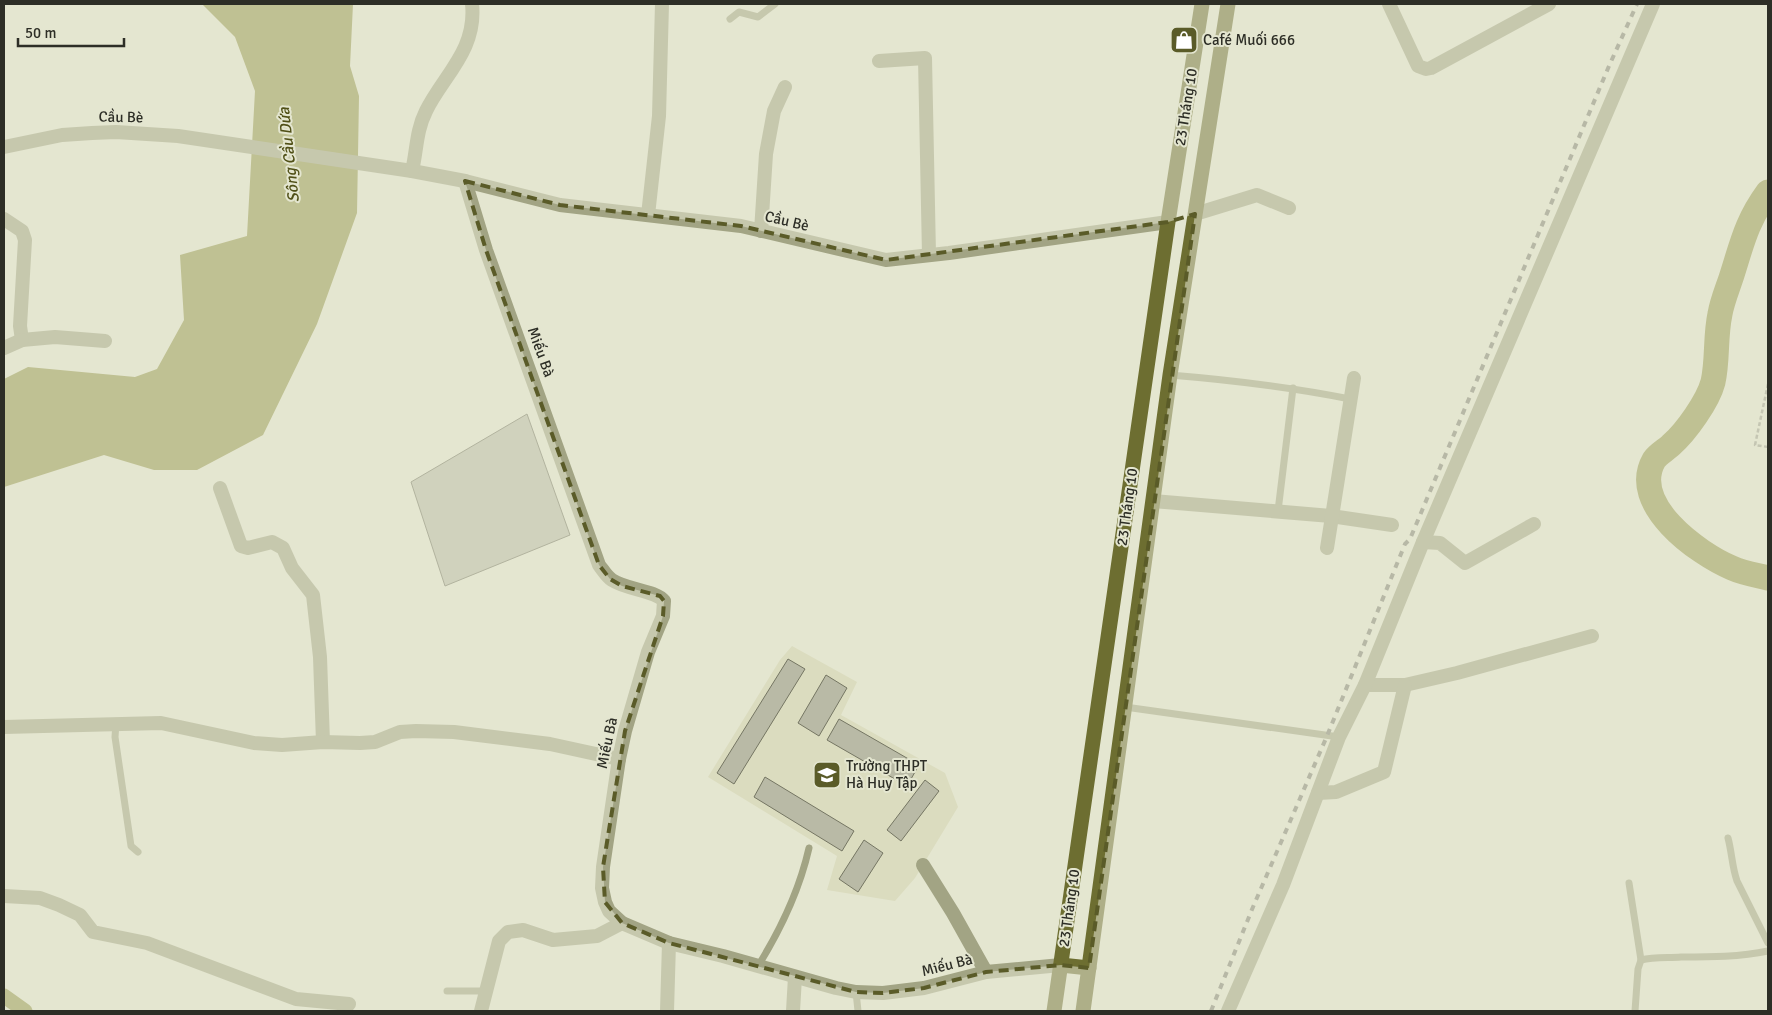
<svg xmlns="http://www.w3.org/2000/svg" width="1772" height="1015" viewBox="0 0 1772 1015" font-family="Signika,sans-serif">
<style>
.built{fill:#dbdcbf}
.water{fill:#939449}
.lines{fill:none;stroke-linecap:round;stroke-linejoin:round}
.canal{stroke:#939449;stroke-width:15}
.river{stroke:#939449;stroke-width:25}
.building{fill:#b9baa6;stroke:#757663}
.path{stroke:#9fa090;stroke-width:2.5;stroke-dasharray:4 2.5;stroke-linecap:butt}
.lane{stroke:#a2a484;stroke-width:7}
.street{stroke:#a2a484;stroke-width:14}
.primary{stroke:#6d6e31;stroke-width:15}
.rail{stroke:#808173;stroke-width:4;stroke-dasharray:6 6;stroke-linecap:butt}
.marked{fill:none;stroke:#5a5b28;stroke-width:4;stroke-dasharray:10 6;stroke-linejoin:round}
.labels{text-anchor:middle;stroke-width:4;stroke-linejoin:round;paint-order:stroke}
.poi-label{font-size:15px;fill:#2d2e26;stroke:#e4e6d0;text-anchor:start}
.street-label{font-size:15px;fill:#2d2e26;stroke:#e4e6d0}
.water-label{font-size:16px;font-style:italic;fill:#505017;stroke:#e4e6d0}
</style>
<rect width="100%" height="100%" fill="#e4e6d0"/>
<path class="built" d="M792 646 857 682 841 715 945 773 958 807 915 878 895 901 827 890 837 856 708 777 780 660Z"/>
<path class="water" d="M202 4H353L350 66 359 96 357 213 317 324 263 435 197 470H154L104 455 4 487V379L28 367 135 377 157 369 184 320 180 255 247 236 255 91 235 37Z"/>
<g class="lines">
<path class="canal" d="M4 996 25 1011"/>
<path class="river" d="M1768 192C1746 222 1742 244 1731 278 1727 290 1722 302 1720 314 1715 337 1718 360 1713 382 1708 401 1686 432 1671 445 1666 450 1658 454 1654 460 1629 504 1697 553 1732 568 1743 573 1756 575 1768 578"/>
</g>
<g class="building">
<path d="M527 414 570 535 445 586 411 482Z"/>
<path d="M788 659 805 669 734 784 717 773Z"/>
<path d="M826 675 847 688 819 736 798 723Z"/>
<path d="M839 719 919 765 907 786 827 740Z"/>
<path d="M765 777 854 831 842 851 754 797Z"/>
<path d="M925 780 939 791 901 841 887 830Z"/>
<path d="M864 840 883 853 858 892 839 879Z"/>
</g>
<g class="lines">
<path class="path" d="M1768 384 1755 445 1768 447"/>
<g class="lane">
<path d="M730 19 739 12 758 17 775 4"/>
<path d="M1170 375C1231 380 1290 387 1350 399"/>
<path d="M1278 511 1293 388"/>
<path d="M1125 707 1339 737"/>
<path d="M116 723 115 737 131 846 138 852"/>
<path d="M1728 838C1732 853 1732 867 1737 881L1768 943"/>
<path d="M1629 883 1641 960 1638 969 1635 1011"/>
<path d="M1641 960C1654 957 1668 958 1681 957 1710 957 1740 957 1768 951"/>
<path d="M758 966C781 929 799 892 809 848"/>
<path d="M447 991H486"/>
<path d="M856 992 858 1011"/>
</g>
<g class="street">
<path d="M1389 4 1418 66 1426 69 1431 68 1549 4"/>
<path d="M879 61 925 58 929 255"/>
<path d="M4 147 62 135 92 133 116 132 178 136 412 171 465 181 560 205 741 226 886 260 949 253 1168 222"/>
<path d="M412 171C417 150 416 131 426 111 443 76 477 50 472 4"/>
<path d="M465 181 486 250 599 565C603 570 607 577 612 580 627 590 655 590 664 601L663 616 648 652 625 731 619 759 603 867 602 888 605 902 609 911 622 923 669 943 723 956 836 988 856 992 883 993 924 988 986 972 1061 965"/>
<path d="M1195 214 1257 195 1289 208"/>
<path d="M648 215 659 116 662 4"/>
<path d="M4 219 22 231 25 240 20 326 22 340 55 337 105 341"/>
<path d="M761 231 766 154 774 111 785 87"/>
<path d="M4 348 22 340"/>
<path d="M220 488 241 546 248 548 272 542 283 548 292 568 313 595 320 657 323 742"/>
<path d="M1153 501 1331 516 1392 525"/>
<path d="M1423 542 1440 543 1465 563 1534 524"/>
<path d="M1327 548 1354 378"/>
<path d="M1365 685H1405L1457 673 1592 636"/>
<path d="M4 727 161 723 254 743 282 745 323 742 360 743 375 742 400 732 416 731 454 732 550 744 619 759"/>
<path d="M1318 793 1336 792 1384 772 1405 685"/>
<path d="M923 865 953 913 986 972"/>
<path d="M4 896 40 898 59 905 80 915 93 932 147 943 296 999 349 1004"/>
<path d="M481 1011 499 941 508 932 523 930 553 940 597 936 622 923"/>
<path d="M667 1011 669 943"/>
<path d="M793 1011 795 977"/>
<path d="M1228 1011 1283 885 1339 737 1365 685 1423 542 1653 4"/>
</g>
<g class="primary">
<path d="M1061 965 1089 968"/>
<path d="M1054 1011 1168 222 1202 4"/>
<path d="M1083 1011 1170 375 1228 4"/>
</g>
<path class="rail" d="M1211 1011 1253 907 1327 736 1405 544 1410 539 1609 66 1637 4"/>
</g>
<path d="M0 0H1772V1015H0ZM465 181 560 205 741 226 886 260 1168 222 1195 214 1089 968 1061 965 986 972 924 988 883 993 856 992 669 943 622 923 605 902 603 867 625 731 663 616 664 601 660 596 622 586 610 579 599 565 486 250Z" fill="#e4e6d0" fill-opacity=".55" fill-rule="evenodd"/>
<path class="marked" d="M465 181 560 205 741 226 886 260 1168 222 1195 214 1089 968 1061 965 986 972 924 988 883 993 856 992 669 943 622 923 605 902 603 867 625 731 663 616 664 601 660 596 622 586 610 579 599 565 486 250Z"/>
<defs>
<symbol id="shop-square" viewBox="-11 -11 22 22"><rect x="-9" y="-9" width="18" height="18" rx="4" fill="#5a5b28" stroke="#e4e6d0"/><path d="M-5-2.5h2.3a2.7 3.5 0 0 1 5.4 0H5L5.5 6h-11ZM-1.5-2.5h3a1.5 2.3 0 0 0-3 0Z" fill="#fff"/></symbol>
<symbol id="school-square" viewBox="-11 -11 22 22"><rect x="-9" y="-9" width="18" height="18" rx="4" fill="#5a5b28" stroke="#e4e6d0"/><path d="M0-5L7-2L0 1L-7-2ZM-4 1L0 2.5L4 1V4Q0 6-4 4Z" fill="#fff"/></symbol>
</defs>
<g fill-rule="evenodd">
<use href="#shop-square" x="1168" y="24" width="32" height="32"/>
<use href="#school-square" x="811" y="759" width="32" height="32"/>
</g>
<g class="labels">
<g class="poi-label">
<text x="1203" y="45">Café Muối 666</text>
<text x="846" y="771">Trường THPT<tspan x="846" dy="17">Hà Huy Tập</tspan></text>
</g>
<g class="street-label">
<text transform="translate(1186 107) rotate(-81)" y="5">23 Tháng 10</text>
<text transform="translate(121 117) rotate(1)" y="5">Cầu Bè</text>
<text transform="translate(787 221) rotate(13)" y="5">Cầu Bè</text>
<text transform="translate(541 352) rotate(70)" y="5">Miếu Bà</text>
<text transform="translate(1127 507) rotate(-82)" y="5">23 Tháng 10</text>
<text transform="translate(607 743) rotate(-78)" y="5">Miếu Bà</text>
<text transform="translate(1069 908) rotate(-82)" y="5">23 Tháng 10</text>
<text transform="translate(947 965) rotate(-14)" y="5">Miếu Bà</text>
</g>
<g class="water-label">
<text transform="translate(288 155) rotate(-96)" y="6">Sông Cầu Dứa</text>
</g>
</g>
<rect width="1772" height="1015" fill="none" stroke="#2d2e26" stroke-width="10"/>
<path d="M18 38v8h106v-8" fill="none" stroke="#2d2e26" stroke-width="2.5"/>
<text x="25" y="38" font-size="15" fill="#2d2e26" stroke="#e4e6d0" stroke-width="4" paint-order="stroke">50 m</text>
</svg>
